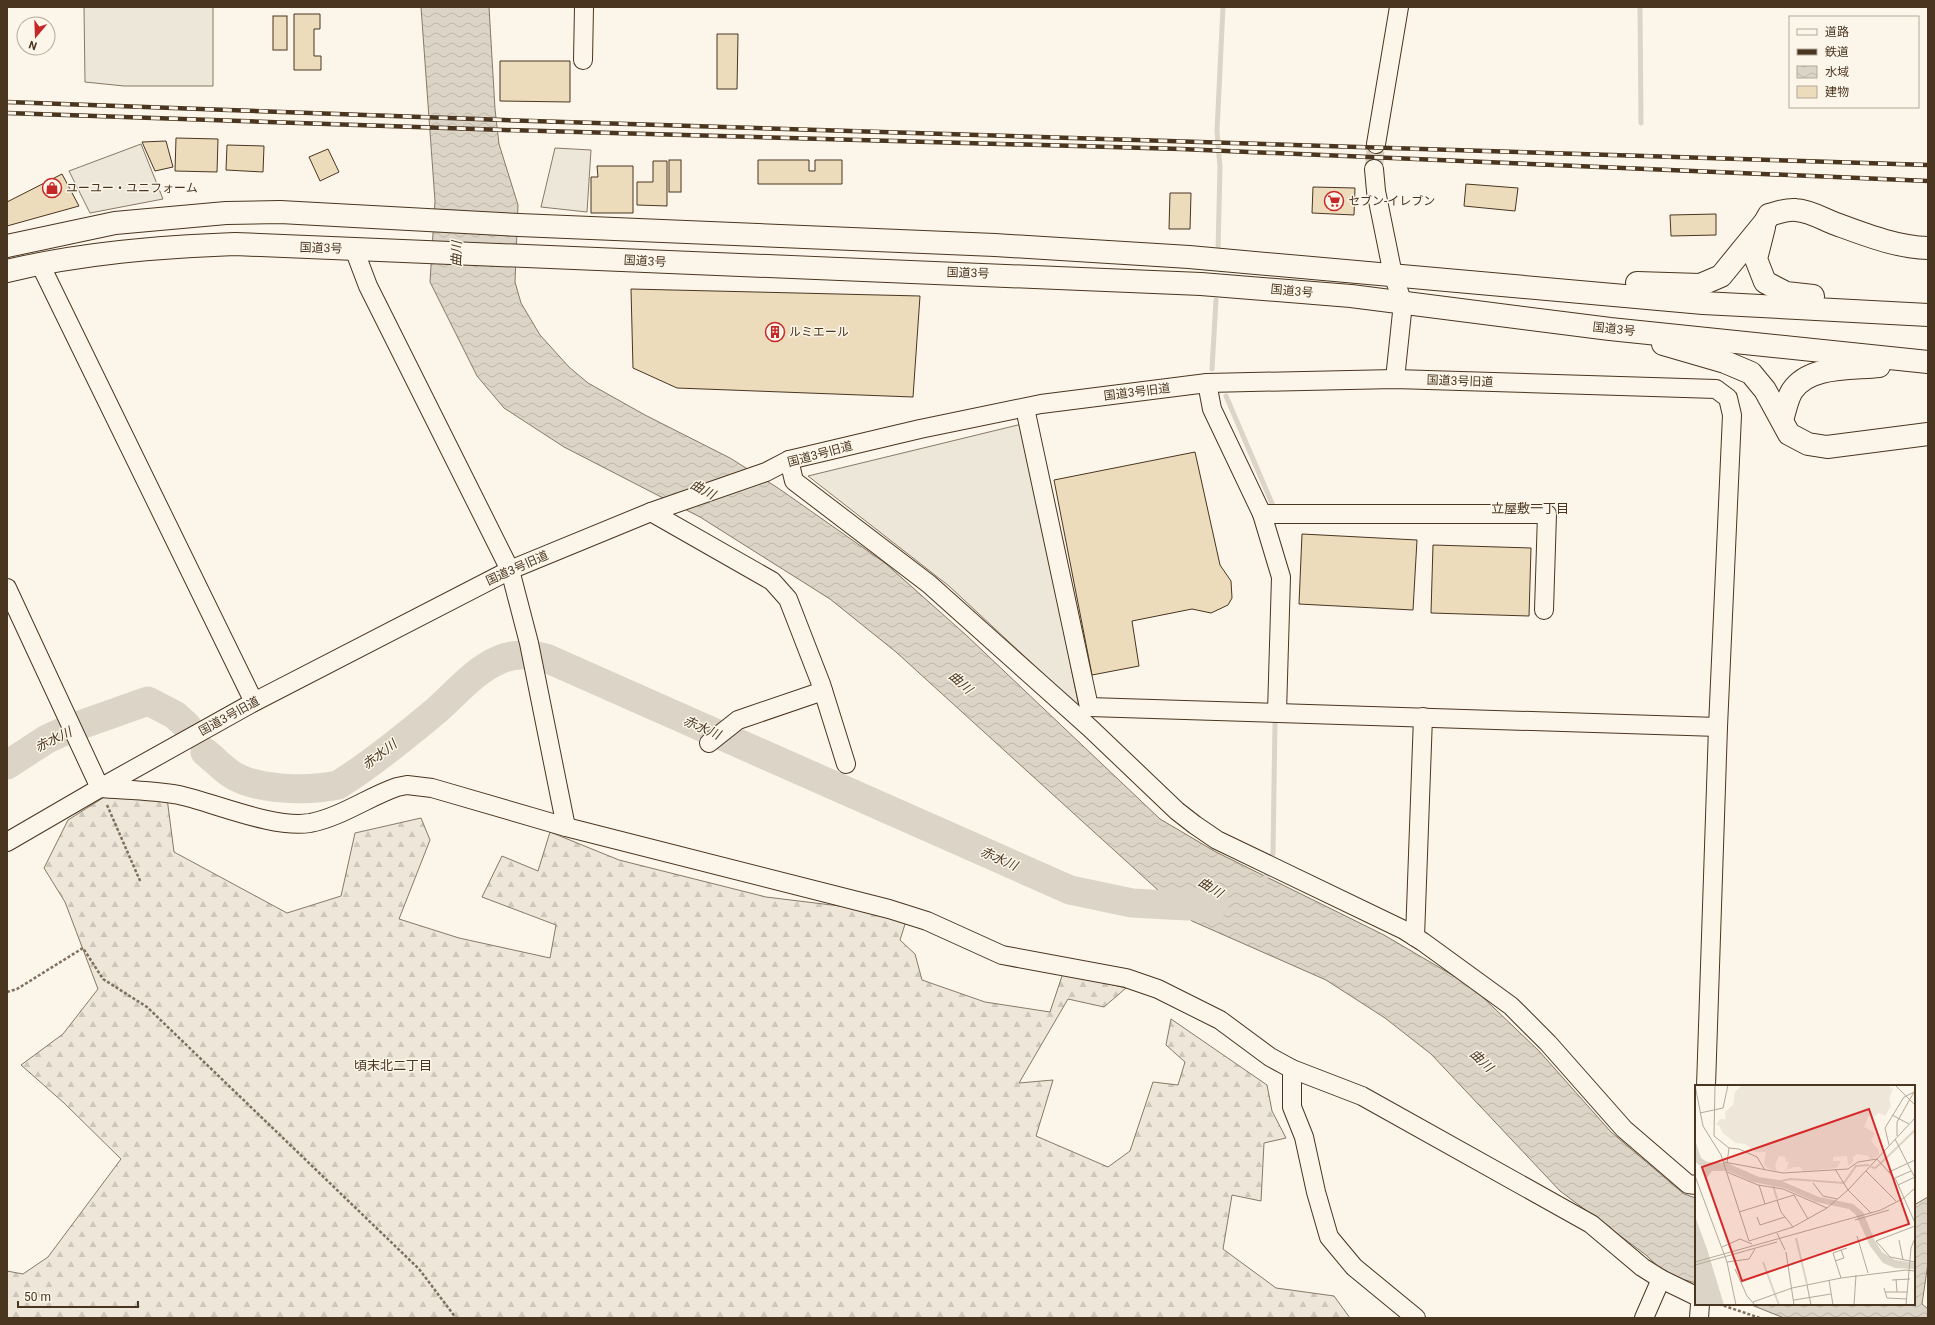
<svg xmlns="http://www.w3.org/2000/svg" width="1935" height="1325" viewBox="0 0 1935 1325" font-family="Roboto,'Noto Sans JP',sans-serif">
<style>
.forest{fill:url(#forest-firs);stroke:#887966}
.parking{fill:#ede7d9;stroke:#887966}
.water{fill:url(#water-waves);stroke:#887966}
.lines{fill:none;stroke-linecap:round;stroke-linejoin:round}
.stream{stroke:#dcd4c6;stroke-width:5}
.river{stroke:#dcd4c6;stroke-width:29}
.building{fill:#ecdcbc;stroke:#4a3520}
.minor-tunnel{stroke:#d8cfc1;stroke-width:18;stroke-dasharray:18 9;stroke-linecap:butt}
.minor-casing{stroke:#4a3520;stroke-width:20}
.highway-casing{stroke:#4a3520;stroke-width:24}
.path{stroke:#7f6f5c;stroke-width:2.5;stroke-dasharray:3 2;stroke-linecap:butt}
.minor{stroke:#fbf6e9;stroke-width:18}
.highway{stroke:#fbf6e9;stroke-width:22}
.rail-casing{stroke:#4a3520;stroke-width:4.5}
.rail{stroke:#fbf6e9;stroke-width:3;stroke-dasharray:9;stroke-linecap:butt}
.labels{text-anchor:middle;stroke-width:3;stroke-linejoin:round;paint-order:stroke}
.poi-label{font-size:12px;fill:#4a3520;stroke:#fbf6e9;text-anchor:start}
.street-label{font-size:12px;fill:#4a3520;stroke:#fbf6e9}
.water-label{font-size:13px;font-style:italic;fill:#4a3520;stroke:#fbf6e9}
.neighbourhood-label{font-size:13px;fill:#4a3520;stroke:#fbf6e9}
.inset-river{fill:none;stroke:#dcd4c6;stroke-width:2}
.inset-road{fill:none;stroke:#b4a999;stroke-width:1}
.view{fill:#d62828;fill-opacity:0.15;stroke:#d62828;stroke-width:2}
.inset-edge{fill:none;stroke:#4a3520;stroke-width:2}
</style>
<defs>
<pattern id="forest-firs" width="22" height="20" patternUnits="userSpaceOnUse"><rect width="22" height="20" fill="#ede6d9"/><path d="M5 1l3.5 6h-7zM16 11l3.5 6h-7z" fill="#cdc6ba"/></pattern>
<pattern id="water-waves" width="16" height="10" patternUnits="userSpaceOnUse"><rect width="16" height="10" fill="#dcd4c6"/><path d="M0 5q4-4 8 0t8 0" fill="none" stroke="#beb7aa"/></pattern>
</defs>
<rect width="100%" height="100%" fill="#fbf6e9"/>
<path class="forest" d="M106 796 167 798 174 852 287 913 341 896 355 833 421 818 430 840 399 919 459 938 550 958 556 925 482 897 502 856 538 871 550 832 619 860 766 897 848 907 906 921 900 940 915 954 922 980 985 1002 1050 1012 1063 973 1126 988 1104 1007 1068 999 1019 1083 1053 1080 1036 1136 1108 1167 1130 1151 1153 1082 1178 1085 1185 1062 1166 1045 1171 1019 1267 1085 1272 1111 1286 1138 1264 1143 1261 1201 1232 1195 1223 1249 1276 1288 1334 1296 1350 1318H7V1271L23 1274 48 1257 121 1159 64 1103 21 1065 63 1034 98 989 65 902 44 868 68 820Z"/>
<g class="parking">
<path d="M84 7H213V86H124L85 82Z"/>
<path d="M141 144 163 199 90 213 69 171Z"/>
<path d="M555 148 591 150 587 212 541 207Z"/>
<path d="M1022 424 1079 707 949 586 808 476Z"/>
</g>
<g class="water">
<path d="M421 7H489L495 109 499 144 518 205 515 282 521 303 540 335 569 367 588 383 645 415 730 458 778 488 885 563 966 635 1160 819 1216 852 1384 935 1471 986 1539 1051 1611 1132 1684 1194 1696 1198V1283L1667 1275 1646 1255 1560 1191 1431 1054 1385 1018 1326 980 1192 921 896 652 830 599 700 517 564 447 504 408 477 376 430 282 435 201Z"/>
<path d="M1928 1197V1263L1922 1304 1928 1309V1318H1784L1749 1304H1914V1205Z"/>
</g>
<g class="lines">
<g class="stream">
<path d="M1640 7 1641 123"/>
<path d="M1218 251 1220 167 1217 131 1223 7"/>
<path d="M1212 369 1216 300"/>
<path d="M1226 396 1274 508"/>
<path d="M1264 883 1273 853 1275 722"/>
</g>
<g class="river">
<path d="M205 752C214 759 222 768 231 774 257 791 309 791 338 785 373 763 406 736 437 710 456 693 475 670 499 660 515 653 529 654 546 658L1070 890 1132 903 1187 906 1215 903"/>
<path d="M7 765 47 739 69 729 148 701 175 715 187 726"/>
</g>
</g>
<g class="building">
<path d="M294 14H320V29H314V56H321V70H294Z"/>
<rect x="273" y="16" width="14" height="34"/>
<path d="M717 34H738L737 89H717Z"/>
<path d="M500 61H570V102L500 101Z"/>
<path d="M176 138 218 139 217 172 175 171Z"/>
<path d="M166 141 173 167 155 171 142 142Z"/>
<path d="M227 145 264 146 263 172 226 170Z"/>
<path d="M328 149 339 172 320 181 309 157Z"/>
<rect x="669" y="160" width="12" height="32"/>
<path d="M758 160H809V171H815V160H842V184H758Z"/>
<path d="M653 161H667V206L637 205V182H653Z"/>
<path d="M597 166H633V213H591V177H598Z"/>
<path d="M62 174 79 206 7 226V202Z"/>
<path d="M1466 184 1518 188 1515 211 1464 206Z"/>
<path d="M1313 187 1355 188 1354 215 1312 213Z"/>
<path d="M1170 193H1191L1190 229H1169Z"/>
<path d="M1716 214V235L1671 236 1670 215Z"/>
<path d="M631 289 920 296 913 397 677 388 633 368Z"/>
<path d="M1195 452 1220 565 1231 581 1232 598 1228 605 1211 613 1192 609 1132 621 1139 666 1092 675 1054 480Z"/>
<path d="M1302 534 1417 540 1413 610 1299 604Z"/>
<path d="M1433 545 1531 548 1529 616 1431 613Z"/>
</g>
<g class="lines">
<path class="minor-tunnel" d="M1374 169 1376 144"/>
<defs>
<g id="minor">
<path d="M583 60 584 7"/>
<path d="M1376 144 1399 7"/>
<path d="M1374 169 1376 191 1393 275 1403 303 1395 379"/>
<path d="M354 249 368 286 510 570 529 643 566 827"/>
<path d="M40 264 254 702"/>
<path d="M1207 383 1212 409 1262 514 1281 577 1277 712"/>
<path d="M1025 408 1089 707 1718 727"/>
<path d="M789 460 794 481 929 584 1090 728 1177 811 1195 825 1217 840 1404 930 1423 942 1511 1006 1548 1043 1624 1129 1688 1184 1696 1185"/>
<path d="M651 512 772 581 788 599 821 684 846 764"/>
<path d="M1262 514H1547L1544 610"/>
<path d="M7 588 100 788C126 790 153 790 179 795 215 803 274 829 310 823 341 817 368 797 397 787L407 785 432 788 566 827 889 909 927 921 1002 955 1126 978 1158 989 1220 1020 1270 1057 1292 1069 1362 1096 1591 1224 1642 1267 1661 1279 1696 1296"/>
<path d="M709 743 738 720 823 691"/>
<path d="M7 842 100 788 254 702 510 570 651 512 766 472 789 460 920 429 1041 404 1207 383 1395 379 1716 389 1728 398 1732 415 1718 727 1706 1086"/>
<path d="M1415 937 1423 717"/>
<path d="M1292 1069V1107L1304 1137 1316 1192 1329 1237 1354 1267 1416 1318"/>
<path d="M1644 1318 1661 1279"/>
<path d="M1699 1318 1700 1304"/>
</g>
<g id="highway">
<path d="M1764 227 1756 259 1765 282 1786 293 1813 296"/>
<path d="M7 246 115 223 226 213 280 212 519 225 995 245 1189 257 1703 303 1928 315"/>
<path d="M7 271C82 253 158 247 235 244L1201 284 1351 296 1610 329 1928 362"/>
<path d="M1637 283 1700 285 1721 276 1765 222 1769 215C1777 213 1786 209 1796 210 1810 211 1823 219 1836 224 1866 235 1896 247 1928 248"/>
<path d="M1663 344 1725 362 1751 373 1765 390 1789 434 1808 444 1827 447 1928 434"/>
<path d="M1782 420C1785 411 1787 399 1792 391 1809 365 1851 369 1879 366"/>
</g>
</defs>
<use href="#minor" class="minor-casing"/>
<use href="#highway" class="highway-casing"/>
<g class="path">
<path d="M107 805 141 883"/>
<path d="M7 992 17 989 83 948 103 979 147 1007 419 1269 456 1318"/>
<path d="M1719 1304 1760 1318"/>
</g>
<use href="#minor" class="minor"/>
<use href="#highway" class="highway"/>
<defs>
<g id="rail">
<path d="M7 102 504 120 1928 165"/>
<path d="M7 113 505 130 1181 149 1928 181"/>
</g>
</defs>
<use href="#rail" class="rail-casing"/>
<use href="#rail" class="rail"/>
</g>
<defs>
<symbol id="shop-ring" viewBox="-11 -11 22 22"><circle r="9.5" fill="#fbf6e9" stroke="#c62828" stroke-width="1.5"/><path d="M-5-2.5h2.3a2.7 3.5 0 0 1 5.4 0H5L5.5 6h-11ZM-1.5-2.5h3a1.5 2.3 0 0 0-3 0Z" fill="#c62828"/></symbol>
<symbol id="supermarket-ring" viewBox="-11 -11 22 22"><circle r="9.5" fill="#fbf6e9" stroke="#c62828" stroke-width="1.5"/><path d="M-6-5.5h2.5l.6 2H6L4.5 2H-2.5L-4.4-4H-6ZM-1.5 3.2a1.3 1.3 0 1 0 .1 0ZM3 3.2a1.3 1.3 0 1 0 .1 0Z" fill="#c62828"/></symbol>
<symbol id="building-ring" viewBox="-11 -11 22 22"><circle r="9.5" fill="#fbf6e9" stroke="#c62828" stroke-width="1.5"/><path d="M-4-6H4V6H1V3H-1V6H-4ZM-2.5-4.3h1.7v1.8h-1.7ZM.8-4.3h1.7v1.8H.8ZM-2.5-1h1.7V.8h-1.7ZM.8-1h1.7V.8H.8Z" fill="#c62828"/></symbol>
</defs>
<g fill-rule="evenodd">
<use href="#shop-ring" x="41" y="177" width="22" height="22"/>
<use href="#supermarket-ring" x="1323" y="190" width="22" height="22"/>
<use href="#building-ring" x="764" y="321" width="22" height="22"/>
</g>
<g class="labels">
<g class="poi-label">
<text x="66" y="192">ユーユー・ユニフォーム</text>
<text x="1348" y="205">セブン-イレブン</text>
<text x="789" y="336">ルミエール</text>
</g>
<g class="street-label">
<text transform="translate(321 248) rotate(2)" y="4">国道3号</text>
<text transform="translate(645 261) rotate(3)" y="4">国道3号</text>
<text transform="translate(968 273) rotate(2)" y="4">国道3号</text>
<text transform="translate(1292 291) rotate(5)" y="4">国道3号</text>
<text transform="translate(1614 329) rotate(6)" y="4">国道3号</text>
<text transform="translate(1460 381) rotate(2)" y="4">国道3号旧道</text>
<text transform="translate(1137 392) rotate(-7)" y="4">国道3号旧道</text>
<text transform="translate(820 454) rotate(-15)" y="4">国道3号旧道</text>
<text transform="translate(517 568) rotate(-24)" y="4">国道3号旧道</text>
<text transform="translate(229 716) rotate(-29)" y="4">国道3号旧道</text>
</g>
<g class="water-label">
<text transform="translate(456 254) rotate(-89)" y="5">曲川</text>
<text transform="translate(703 489) rotate(28)" y="5">曲川</text>
<text transform="translate(961 682) rotate(42)" y="5">曲川</text>
<text transform="translate(702 727) rotate(24)" y="5">赤水川</text>
<text transform="translate(53 739) rotate(-26)" y="5">赤水川</text>
<text transform="translate(379 754) rotate(-37)" y="5">赤水川</text>
<text transform="translate(999 858) rotate(24)" y="5">赤水川</text>
<text transform="translate(1211 887) rotate(32)" y="5">曲川</text>
<text transform="translate(1482 1060) rotate(43)" y="5">曲川</text>
</g>
<g class="neighbourhood-label">
<text x="1530" y="513">立屋敷一丁目</text>
<text x="393" y="1070">頃末北二丁目</text>
</g>
</g>
<g transform="translate(1695 1085)">
<rect width="220" height="220" fill="#fbf6e9"/>
<path d="M47 0H193L196 4 198 3 194 14 196 21 190 31 184 28 180 31 174 30 169 42 180 48 176 56 184 65V70L176 75 173 71 162 69 158 72V77L153 81 152 71 138 72V76H146L142 83 108 86 105 82H99L87 87 92 84 94 76 91 77 90 72 84 71 80 80 82 86 72 83 69 79 71 67H60L50 59 41 58 28 48 24 40H21L25 34H31L30 27 38 20 40 7Z" fill="#ede6d9"/>
<path d="M0 55 6 73 12 77 32 78 64 92 84 95 124 112 158 119 168 127 180 156 187 167 200 175 220 178V184L200 183 188 178 175 161 161 130 154 124 121 117 89 103 58 97 33 86H17L11 94 9 83 0 77ZM0 131 12 164 29 220H0Z" fill="#dcd4c6"/>
<path class="inset-river" d="M176 82 180 83 186 78 220 45M82 97 95 94 149 98 161 81 174 80M78 100 82 114M101 153 112 199M68 177 84 220"/>
<path class="inset-road" d="M0 0 8 41 26 70 54 156 98 142 132 123 153 105 220 33M20 0 19 51 34 63 44 64 62 72 70 85M200 0 220 20M5 28 28 23 33 0M197 30 214 39M202 51V37L219 7M200 54 220 93M194 60 190 43 209 12 219 7M29 77 88 88 153 84 163 77 182 74 201 95 220 138M32 78 34 63M140 84 153 105 176 128M171 86 201 116M32 87 63 100 88 104 132 123M194 87 220 75M0 91 32 177 41 220M200 93 216 86M118 98 128 111 142 114M64 100 70 119M203 100 220 92M82 115 86 127 98 142M44 127 99 110 113 134M62 132 65 140 90 132M160 135 194 125M220 141 181 156 195 172 220 177M82 148 90 165M162 151 173 188M204 155 208 175M27 162 45 154 57 159M91 167 99 220M140 176 149 173 146 165M0 177 186 125 209 113 220 103M32 177 54 174 60 164M0 180 82 157M40 184 52 211 60 220M146 193 138 168 152 163M201 194 202 207M134 195 138 220M197 195 215 194M112 200 116 220M189 203 192 213 212 214M190 207H213M99 215 136 209M58 217 97 203 146 193 211 185 220 186M159 220 161 190M211 220 216 163 220 153"/>
<path class="view" d="M174 24 214 139 47 196 7 82Z"/>
<rect width="220" height="220" class="inset-edge"/>
</g>
<rect width="1935" height="1325" fill="none" stroke="#4a3520" stroke-width="16"/>
<rect x="1789" y="16" width="130" height="92" fill="#fbf6e9" stroke="#b4a999"/>
<rect x="1797" y="29" width="20" height="6" fill="#fbf6e9" stroke="#b4a999"/>
<text x="1825" y="36" font-size="12" fill="#4a3520">道路</text>
<rect x="1797" y="49" width="20" height="6" fill="#4a3520" stroke="#b4a999"/>
<text x="1825" y="56" font-size="12" fill="#4a3520">鉄道</text>
<rect x="1797" y="66" width="20" height="12" fill="url(#water-waves)" stroke="#b4a999"/>
<text x="1825" y="76" font-size="12" fill="#4a3520">水域</text>
<rect x="1797" y="86" width="20" height="12" fill="#ecdcbc" stroke="#b4a999"/>
<text x="1825" y="96" font-size="12" fill="#4a3520">建物</text>
<g transform="translate(36 36) rotate(199)"><circle r="19" fill="#fbf6e9" stroke="#b4a999"/>
<path d="M0-3L7 15L0 10L-7 15Z" fill="#c62828"/>
<text y="-6" font-size="11" font-weight="bold" text-anchor="middle" fill="#4a3520">N</text>
</g>
<path d="M18 1301v6h120v-6" fill="none" stroke="#4a3520" stroke-width="2"/>
<text x="24" y="1301" font-size="12" fill="#4a3520" stroke="#fbf6e9" stroke-width="3" paint-order="stroke">50 m</text>
</svg>
